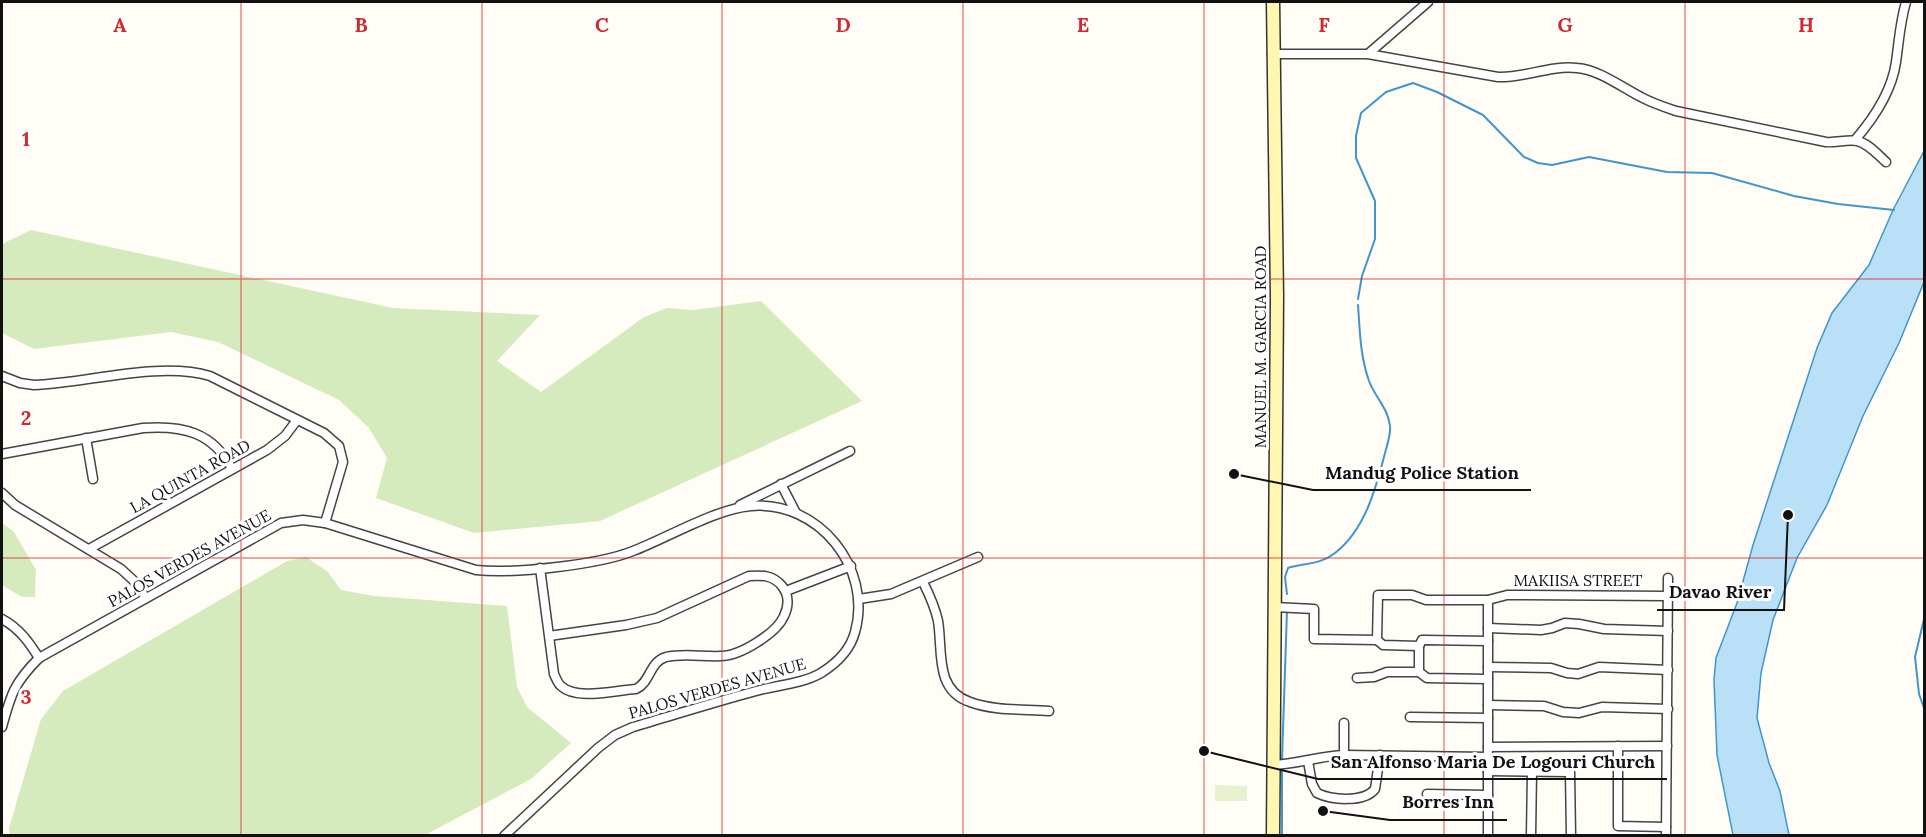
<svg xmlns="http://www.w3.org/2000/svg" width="1926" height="837" viewBox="0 0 1926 837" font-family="Lora,serif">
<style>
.green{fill:#d5ebbd}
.pitch{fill:#e6f2cf}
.water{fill:#b9e0f7;stroke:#3f96cf;stroke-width:1.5}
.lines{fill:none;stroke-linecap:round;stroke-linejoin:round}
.stream{stroke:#3f96cf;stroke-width:2}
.street-casing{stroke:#444;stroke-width:11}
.secondary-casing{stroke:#333;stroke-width:15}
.street{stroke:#fff;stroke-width:8}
.secondary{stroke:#fff6b0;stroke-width:12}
.grid{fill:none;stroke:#d62828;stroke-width:1.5;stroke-opacity:0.55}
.labels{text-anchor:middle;stroke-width:6;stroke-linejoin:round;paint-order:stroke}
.street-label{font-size:16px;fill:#111;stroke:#fff}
.grid-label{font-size:20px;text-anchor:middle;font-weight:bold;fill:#d62828;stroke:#fff;stroke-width:6;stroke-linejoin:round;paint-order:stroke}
.leader{fill:none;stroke:#111;stroke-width:2}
.callout-dot{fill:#111;stroke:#fff;stroke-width:2}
.callout-label{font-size:18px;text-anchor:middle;font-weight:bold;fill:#111;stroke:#fff;stroke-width:6;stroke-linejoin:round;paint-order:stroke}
</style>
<rect width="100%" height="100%" fill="#fffdf5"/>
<g class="green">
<path d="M31 230 393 308 540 315 497 361 541 392 644 317 667 308 693 310 761 301 862 401 600 521 474 533 376 498 387 458 369 428 339 400 218 342 171 332 34 349 2 333V244Z"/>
<path d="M2 523 14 532 36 570 35 597H22L2 585Z"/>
<path d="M306 557 328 572 341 590 374 596 507 606 517 687 527 707 571 743 531 779 425 835H10L9 828 41 719 63 691 287 561Z"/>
</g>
<path class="pitch" d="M1215 785 1247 786V801H1215Z"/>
<path class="water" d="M1924 151V282L1899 343 1863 416 1827 505 1797 558 1773 620 1761 673 1757 718 1769 763 1780 791 1789 835H1733L1717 755 1714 680 1716 658 1737 603 1753 545 1817 348 1832 313 1869 265 1893 210Z"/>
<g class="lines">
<g class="stream">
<path d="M1358 299 1362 276 1375 239V201L1356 158V136L1361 113 1386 92 1413 83 1437 92 1483 115 1524 157 1538 163 1552 165 1589 157 1667 172 1712 173 1794 196 1838 204 1894 210"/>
<path d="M1287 594 1285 577 1288 568C1304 563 1320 565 1335 553 1365 530 1376 488 1385 453 1387 445 1391 435 1390 426 1388 408 1375 397 1369 381 1360 355 1360 332 1358 305"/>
<path d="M1924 619 1915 657 1919 694 1924 708"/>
<path d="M1282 760 1287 610"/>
<path d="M1282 836V767"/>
</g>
<defs>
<g id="street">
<path d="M1272 54H1368L1498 77C1525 78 1550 65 1577 68 1600 70 1621 87 1641 97 1652 103 1664 107 1676 111L1826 142C1836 143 1848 139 1857 141 1868 143 1878 155 1886 162"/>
<path d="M1368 54 1428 2"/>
<path d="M1855 140C1874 118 1892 91 1896 62 1899 41 1900 22 1906 2"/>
<path d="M2 376 20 383 34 385C87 383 159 361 210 376L324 433 339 446 343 462 325 523"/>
<path d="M86 438 93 479"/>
<path d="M2 454 143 428C182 425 213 432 232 469"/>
<path d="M781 484 796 513"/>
<path d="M2 493 15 505 121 569 133 580 146 598"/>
<path d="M740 505 850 451"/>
<path d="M89 549 267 450 285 436 297 420"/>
<path d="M540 568 554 674C556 678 558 684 561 686 577 701 616 690 636 689 651 682 649 662 666 657 684 653 703 657 721 656 740 656 777 633 784 616 789 606 789 595 782 586 773 575 762 575 749 576L657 618 626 625 549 636"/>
<path d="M923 582C929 594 935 607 938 621 943 650 934 690 970 702 994 711 1024 709 1049 711"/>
<path d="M786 591 851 566"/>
<path d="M859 599 891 594 978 557"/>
<path d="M1274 607 1314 609V639L1377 640 1383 645 1419 646 1422 640H1425L1488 641"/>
<path d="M2 619C19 628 29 642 39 658"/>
<path d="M1488 628 1541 630 1552 628 1565 623 1579 624 1604 629 1668 631"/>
<path d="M1377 640 1378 595H1412L1426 600H1488L1507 595 1668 596"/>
<path d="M1419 646V672"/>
<path d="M1488 667 1551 668 1567 673 1578 674 1599 667 1668 670"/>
<path d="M1357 678 1374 677 1387 672H1419L1427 678 1488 679"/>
<path d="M1488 705 1544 706 1563 712 1579 713 1602 707 1668 709"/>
<path d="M1410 717 1488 718"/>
<path d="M1344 723V755"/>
<path d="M2 727C11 694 14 683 39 658L281 523 303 520 325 523 476 570C513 574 598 565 633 551 667 538 715 509 751 506 818 500 873 568 855 632 850 651 837 663 821 673 802 684 777 685 756 691 715 702 674 715 633 727L615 735 598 748 504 836"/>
<path d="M1618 746V826L1666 827"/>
<path d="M1488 747 1667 746"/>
<path d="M1308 761 1312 784 1317 793C1331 800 1364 803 1375 789L1380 755"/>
<path d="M1273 765C1297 764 1320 756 1344 755L1488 757"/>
<path d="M1488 771 1570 772 1571 836"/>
<path d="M1427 794 1488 795"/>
<path d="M1488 836V600"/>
<path d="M1531 836 1532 771"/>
<path d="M1666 836 1668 578"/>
</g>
<path id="secondary" d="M1273 2 1277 297 1273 836"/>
</defs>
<use href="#street" class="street-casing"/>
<use href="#secondary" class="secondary-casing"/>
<use href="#street" class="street"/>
<use href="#secondary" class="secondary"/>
</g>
<path class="grid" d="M241 2V836M482 2V836M722 2V836M963 2V836M1204 2V836M1444 2V836M1685 2V836M2 279H1924M2 558H1924"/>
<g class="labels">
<g class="street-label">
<text transform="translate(1260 347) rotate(-90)" y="6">MANUEL M. GARCIA ROAD</text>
<text transform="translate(190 476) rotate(-29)" y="6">LA QUINTA ROAD</text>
<text transform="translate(189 558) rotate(-29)" y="6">PALOS VERDES AVENUE</text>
<text x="1578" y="586">MAKIISA STREET</text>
<text transform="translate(717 688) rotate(-16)" y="6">PALOS VERDES AVENUE</text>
</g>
</g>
<g class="grid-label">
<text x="120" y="32">A</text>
<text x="361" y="32">B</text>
<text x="602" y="32">C</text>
<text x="843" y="32">D</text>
<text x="1083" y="32">E</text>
<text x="1324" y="32">F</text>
<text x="1565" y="32">G</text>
<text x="1806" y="32">H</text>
<text x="26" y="146">1</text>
<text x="26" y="425">2</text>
<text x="26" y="704">3</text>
</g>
<path class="leader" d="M1234 474L1313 490H1531M1788 515L1784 610H1657M1204 751L1318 779H1667M1323 811L1390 820H1507"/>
<g class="callout-dot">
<circle cx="1234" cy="474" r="6"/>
<circle cx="1788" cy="515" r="6"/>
<circle cx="1204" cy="751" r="6"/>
<circle cx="1323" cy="811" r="6"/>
</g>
<g class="callout-label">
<text x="1422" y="479">Mandug Police Station</text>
<text x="1720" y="598">Davao River</text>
<text x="1493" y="768">San Alfonso Maria De Logouri Church</text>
<text x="1448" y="808">Borres Inn</text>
</g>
<rect width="1926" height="837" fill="none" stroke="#111111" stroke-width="6"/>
</svg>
